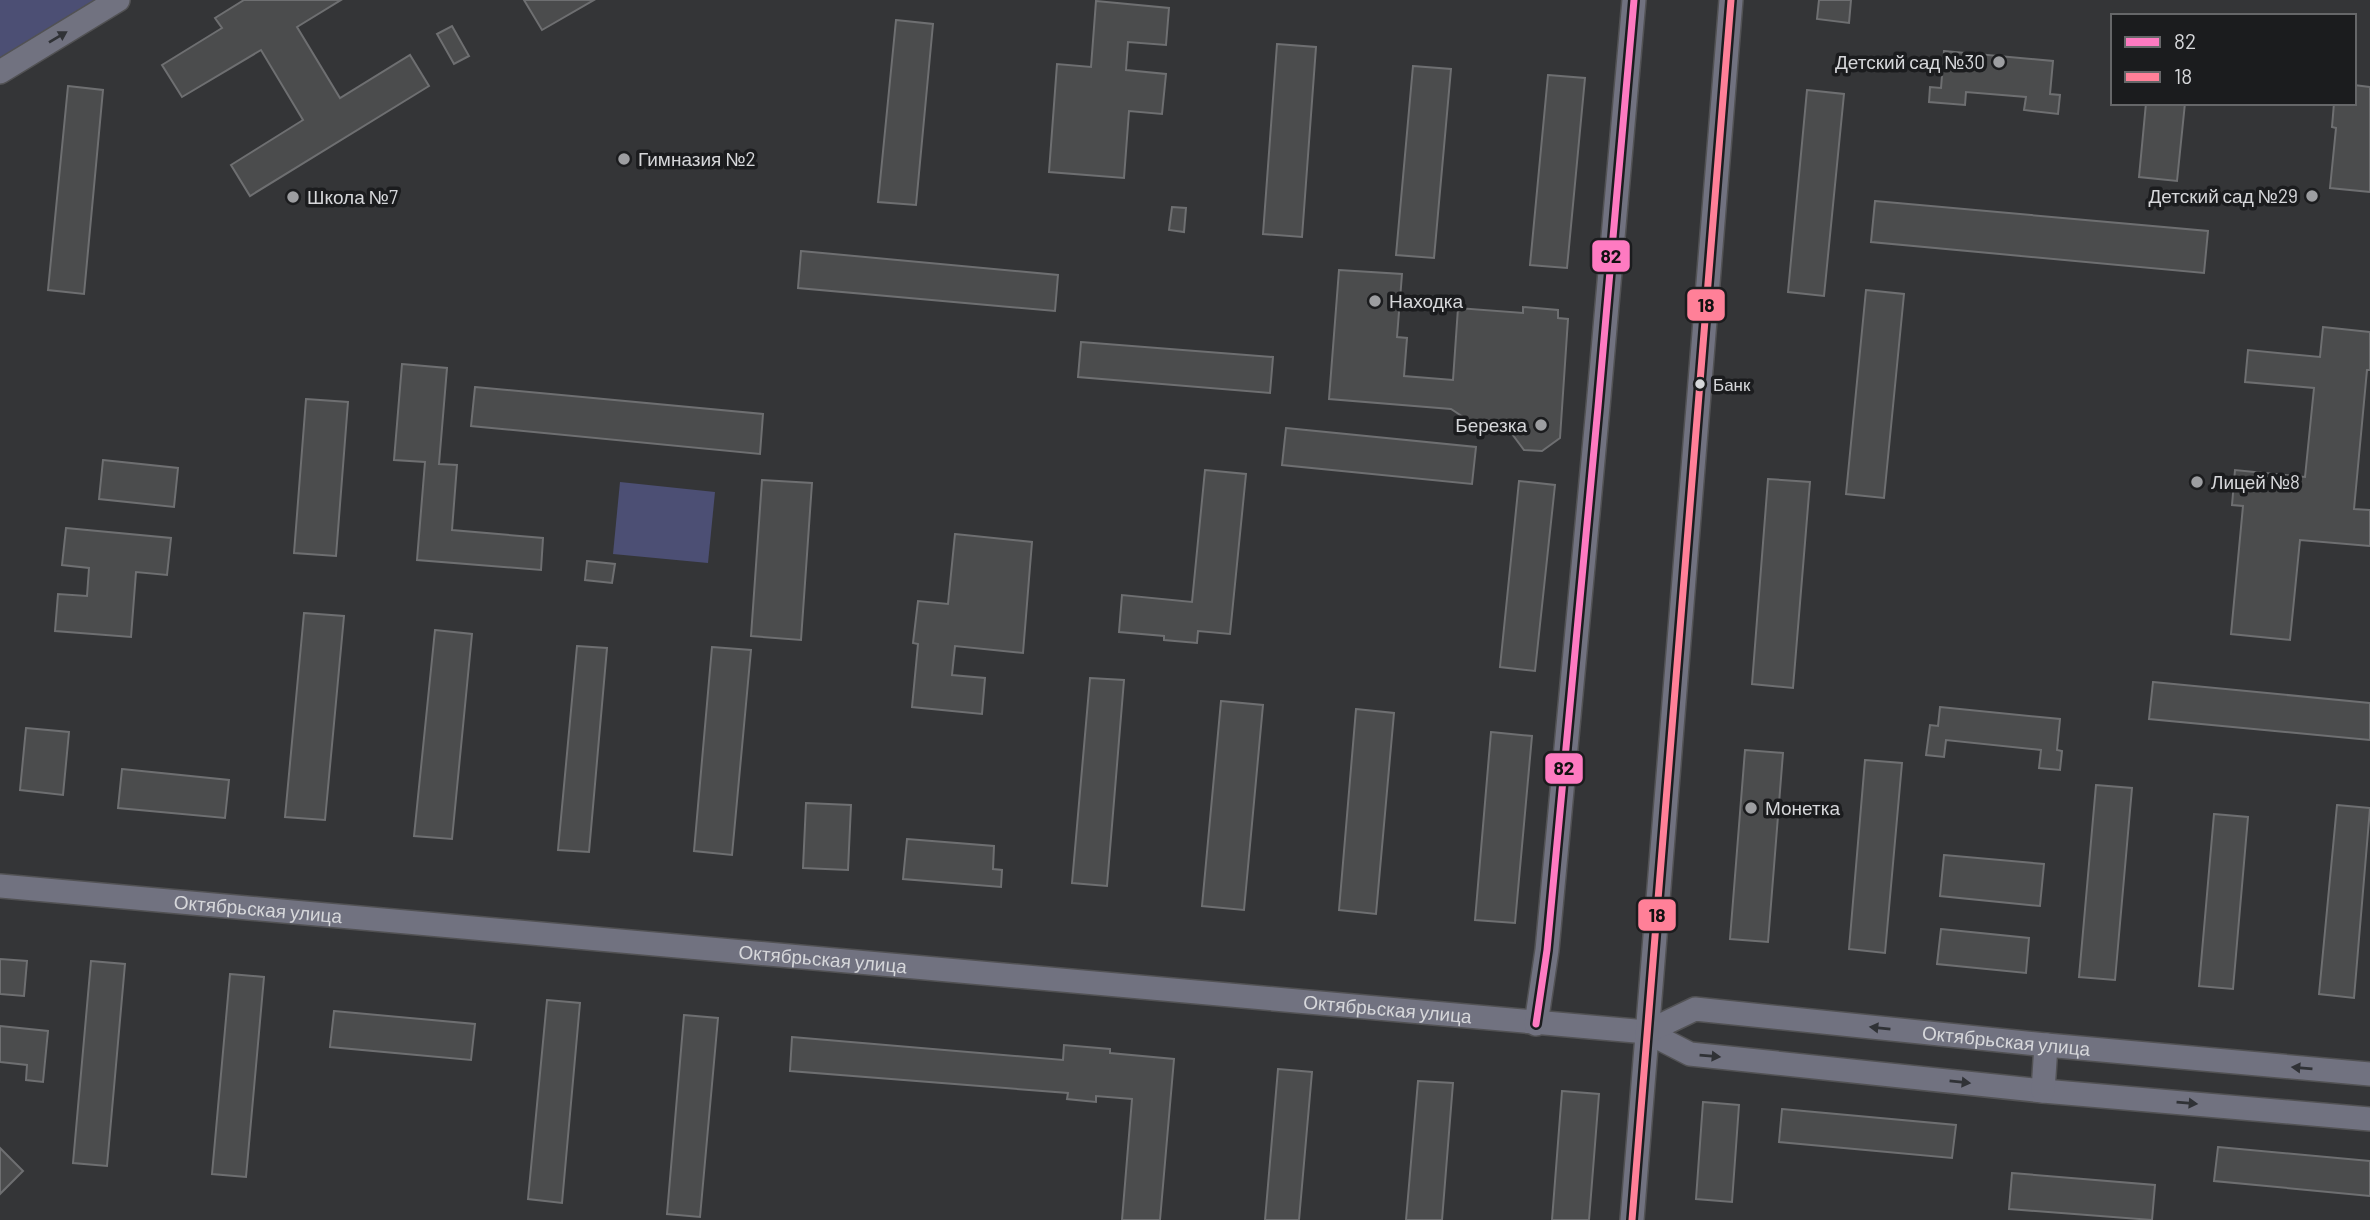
<svg xmlns="http://www.w3.org/2000/svg" width="2370" height="1220" viewBox="0 0 2370 1220" font-family="Barlow,sans-serif">
<style>
.green{fill:#4c4f74}
.building{fill:#4b4c4d;stroke:#6e6f71;stroke-width:2}
.lines{fill:none;stroke-linecap:round;stroke-linejoin:round}
.minor-casing{stroke:#525254;stroke-width:26}
.minor{stroke:#717280;stroke-width:23}
.bus-1-casing{stroke:#1b1c1e;stroke-width:12}
.bus-2-casing{stroke:#1b1c1e;stroke-width:12}
.bus-1{stroke:#fe7ac1;stroke-width:7}
.bus-2{stroke:#ff8098;stroke-width:7}
.oneway{fill:#303236}
.poi-dot{fill:#9d9ea1;stroke:#1b1c1e;stroke-width:2.5}
.bus-dot{fill:#d6d7da;stroke:#1b1c1e;stroke-width:2.5}
.labels{text-anchor:middle;stroke-width:7;stroke-linejoin:round;paint-order:stroke}
.bus-label{font-size:17px;fill:#d6d7da;stroke:#1b1c1e;text-anchor:start}
.poi-label{font-size:19px;fill:#d6d7da;stroke:#1b1c1e;text-anchor:start}
.street-label{font-size:19px;fill:#d6d7da;stroke:#1b1c1e}
.line-badge{stroke:#1b1c1e;stroke-width:2.5}
.pale-badge-label{font-size:19px;text-anchor:middle;font-weight:bold;fill:#111}
</style>
<rect width="100%" height="100%" fill="#343537"/>
<g class="green">
<path d="M0 0H99L0 58Z"/>
<path d="M620 482 715 492 708 563 613 554Z"/>
</g>
<g class="building">
<path d="M244 0H341L297 27 340 98 410 55 429 86 250 196 231 165 303 120 261 50 182 97 162 65 222 28 215 18Z"/>
<path d="M524 0H594L542 30Z"/>
<path d="M1819 0H1851L1849 23 1817 19Z"/>
<path d="M1096 1 1169 8 1166 45 1128 42 1126 70 1166 74 1162 114 1129 111 1124 178 1049 172 1057 64 1091 67Z"/>
<path d="M896 20 933 24 916 205 878 202Z"/>
<path d="M452 26 469 56 454 64 437 34Z"/>
<path d="M1277 44 1316 47 1302 237 1263 234Z"/>
<path d="M1944 51 2053 61 2050 94 2060 95 2058 114 2024 110 2026 97 1966 92 1965 105 1929 102 1930 87 1941 88Z"/>
<path d="M1413 66 1451 69 1434 258 1396 255Z"/>
<path d="M1548 75 1585 78 1567 268 1530 265Z"/>
<path d="M2354 85 2370 87V192L2330 188 2336 128 2332 127 2334 103H2354Z"/>
<path d="M68 86 103 90 84 294 48 290Z"/>
<path d="M1807 90 1844 94 1824 296 1788 292Z"/>
<path d="M2146 103H2185L2177 181 2139 177Z"/>
<path d="M1875 201 2208 231 2204 273 1871 242Z"/>
<path d="M1172 207 1186 208 1184 232 1169 230Z"/>
<path d="M801 251 1058 275 1055 311 798 288Z"/>
<path d="M1339 270 1402 274 1397 337 1407 338 1404 376 1453 380 1458 308 1523 313V307L1558 310V318L1568 319 1560 438 1542 451 1524 450 1512 434 1486 432 1451 409 1329 399Z"/>
<path d="M1866 290 1904 294 1884 498 1846 494Z"/>
<path d="M2323 327 2370 332V370H2367L2354 509 2370 510V546L2300 540 2290 640 2231 634 2243 506 2232 505 2235 470 2305 477 2314 388 2245 382 2248 350 2320 357Z"/>
<path d="M1081 342 1273 357 1270 393 1078 377Z"/>
<path d="M402 364 447 368 439 464 457 465 452 530 543 538 541 570 417 560 425 462 394 460Z"/>
<path d="M475 387 763 414 760 454 471 426Z"/>
<path d="M306 399 348 402 336 556 294 553Z"/>
<path d="M1286 428 1476 447 1472 484 1282 465Z"/>
<path d="M103 460 178 468 174 507 99 499Z"/>
<path d="M1205 470 1246 474 1230 634 1198 631 1197 643 1164 640V636L1119 632 1122 595 1192 602Z"/>
<path d="M1768 479 1810 482 1793 688 1752 684Z"/>
<path d="M762 480 812 483 801 640 751 636Z"/>
<path d="M1519 481 1555 485 1535 671 1500 667Z"/>
<path d="M66 528 171 538 167 575 136 572 131 637 55 631 58 594 87 596 89 568 62 565Z"/>
<path d="M955 534 1032 542 1023 653 955 646 952 675 985 678 982 714 912 707 918 644 913 643 918 601 948 604Z"/>
<path d="M587 561 615 564 612 583 585 580Z"/>
<path d="M304 613 344 616 325 820 285 817Z"/>
<path d="M435 630 472 634 452 839 414 836Z"/>
<path d="M577 646 607 648 589 852 558 850Z"/>
<path d="M712 647 751 650 732 855 694 851Z"/>
<path d="M1090 678 1124 680 1107 886 1072 883Z"/>
<path d="M2153 682 2370 703V740L2149 719Z"/>
<path d="M1221 701 1263 705 1244 910 1202 906Z"/>
<path d="M1940 707 2060 719 2057 750 2062 751 2060 770 2039 768 2041 750 1946 740 1944 757 1926 755 1930 725 1938 726Z"/>
<path d="M1356 709 1394 713 1376 914 1339 910Z"/>
<path d="M26 728 69 732 63 795 20 790Z"/>
<path d="M1491 732 1532 736 1515 923 1475 920Z"/>
<path d="M1745 750 1783 753 1768 942 1730 939Z"/>
<path d="M1865 760 1902 763 1885 953 1849 949Z"/>
<path d="M122 769 229 780 225 818 118 808Z"/>
<path d="M2096 785 2132 788 2115 980 2079 977Z"/>
<path d="M806 803 851 805 848 870 803 868Z"/>
<path d="M2337 805 2370 808 2354 998 2319 994Z"/>
<path d="M2214 814 2248 817 2233 989 2199 986Z"/>
<path d="M907 839 994 846 993 869 1002 870 1001 887 903 879Z"/>
<path d="M1944 855 2044 864 2040 906 1940 896Z"/>
<path d="M1941 929 2029 938 2026 973 1937 964Z"/>
<path d="M0 959 27 961 24 996 0 994Z"/>
<path d="M91 961 125 964 107 1166 73 1163Z"/>
<path d="M230 974 264 977 246 1177 212 1174Z"/>
<path d="M547 1000 580 1003 562 1203 528 1199Z"/>
<path d="M334 1011 475 1024 471 1060 330 1047Z"/>
<path d="M684 1015 718 1018 700 1217 667 1214Z"/>
<path d="M0 1026 48 1031 43 1082 26 1080 27 1065 0 1062Z"/>
<path d="M792 1037 1063 1060 1064 1045 1110 1049V1053L1174 1059 1160 1220H1122L1132 1099 1096 1096V1102L1086 1101 1067 1099 1068 1093 790 1071Z"/>
<path d="M1278 1069 1312 1072 1299 1220H1265Z"/>
<path d="M1418 1081 1453 1083 1442 1220H1406Z"/>
<path d="M1562 1091 1599 1094 1589 1220H1552Z"/>
<path d="M1703 1102 1739 1105 1732 1202 1696 1199Z"/>
<path d="M1782 1109 1956 1125 1952 1158 1779 1142Z"/>
<path d="M2218 1147 2370 1161V1196L2214 1181Z"/>
<path d="M0 1148 23 1171 0 1194Z"/>
<path d="M2012 1173 2155 1185 2152 1220 2009 1209Z"/>
</g>
<g class="lines">
<defs>
<g id="minor">
<path d="M0 72 118 0"/>
<path id="s1" d="M0 886 1647 1032 1690 1054 2043 1091 2370 1119"/>
<path d="M1536 1024 1547 950 1598 407 1634 0"/>
<path id="s2" d="M1647 1032 1695 1009 2046 1045 2370 1074"/>
<path d="M2043 1091 2046 1045"/>
<path d="M1632 1220 1731 0"/>
</g>
</defs>
<use href="#minor" class="minor-casing"/>
<use href="#minor" class="minor"/>
<defs>
<path id="bus-1" d="M1536 1024 1547 950 1598 407 1634 0"/>
<path id="bus-2" d="M1632 1220 1731 0"/>
</defs>
<use href="#bus-1" class="bus-1-casing"/>
<use href="#bus-2" class="bus-2-casing"/>
<use href="#bus-1" class="bus-1"/>
<use href="#bus-2" class="bus-2"/>
</g>
<defs><path id="oneway-solid" d="M-6-.8H1V-3.2L6.5 0L1 3.2V.8H-6Z" transform="scale(1.75)"/></defs>
<g class="oneway">
<use href="#oneway-solid" transform="translate(58 37) rotate(-31)"/>
<use href="#oneway-solid" transform="translate(1880 1028) rotate(-174)"/>
<use href="#oneway-solid" transform="translate(1710 1056) rotate(5)"/>
<use href="#oneway-solid" transform="translate(2302 1068) rotate(-175)"/>
<use href="#oneway-solid" transform="translate(1960 1082) rotate(6)"/>
<use href="#oneway-solid" transform="translate(2187 1103) rotate(5)"/>
</g>
<g class="poi-dot">
<circle cx="1999" cy="62" r="7"/>
<circle cx="624" cy="159" r="7"/>
<circle cx="2312" cy="196" r="7"/>
<circle cx="293" cy="197" r="7"/>
<circle cx="1375" cy="301" r="7"/>
<circle cx="1541" cy="425" r="7"/>
<circle cx="2197" cy="482" r="7"/>
<circle cx="1751" cy="808" r="7"/>
</g>
<circle class="bus-dot" cx="1700" cy="384" r="6"/>
<g class="labels">
<g class="bus-label">
<text x="1713" y="391">Банк</text>
</g>
<g class="poi-label">
<text x="1985" y="69" text-anchor="end">Детский сад №30</text>
<text x="638" y="166">Гимназия №2</text>
<text x="2298" y="203" text-anchor="end">Детский сад №29</text>
<text x="307" y="204">Школа №7</text>
<text x="1389" y="308">Находка</text>
<text x="1527" y="432" text-anchor="end">Березка</text>
<text x="2211" y="489">Лицей №8</text>
<text x="1765" y="815">Монетка</text>
</g>
<g class="street-label">
<text dy="7" stroke="none"><textPath href="#s1" startOffset="259">Октябрьская улица</textPath></text>
<text dy="7" stroke="none"><textPath href="#s1" startOffset="826">Октябрьская улица</textPath></text>
<text dy="7" stroke="none"><textPath href="#s1" startOffset="1393">Октябрьская улица</textPath></text>
<text dy="7" stroke="none"><textPath href="#s2" startOffset="366">Октябрьская улица</textPath></text>
</g>
</g>
<g class="line-badge">
<rect x="1591" y="239" width="40" height="34" rx="7" fill="#fe7ac1"/>
<rect x="1686" y="288" width="40" height="34" rx="7" fill="#ff8098"/>
<rect x="1544" y="752" width="40" height="33" rx="7" fill="#fe7ac1"/>
<rect x="1637" y="898" width="40" height="34" rx="7" fill="#ff8098"/>
</g>
<g class="pale-badge-label">
<text x="1611" y="263">82</text>
<text x="1706" y="312">18</text>
<text x="1564" y="775">82</text>
<text x="1657" y="922">18</text>
</g>
<rect x="2111" y="14" width="245" height="91" fill="#1b1c1e" stroke="#666769" stroke-width="2"/>
<rect x="2125" y="37" width="35" height="10" fill="#fe7ac1" stroke="#666769" stroke-width="2"/>
<text x="2174" y="49" font-size="21" fill="#d6d7da">82</text>
<rect x="2125" y="72" width="35" height="10" fill="#ff8098" stroke="#666769" stroke-width="2"/>
<text x="2174" y="84" font-size="21" fill="#d6d7da">18</text>
</svg>
